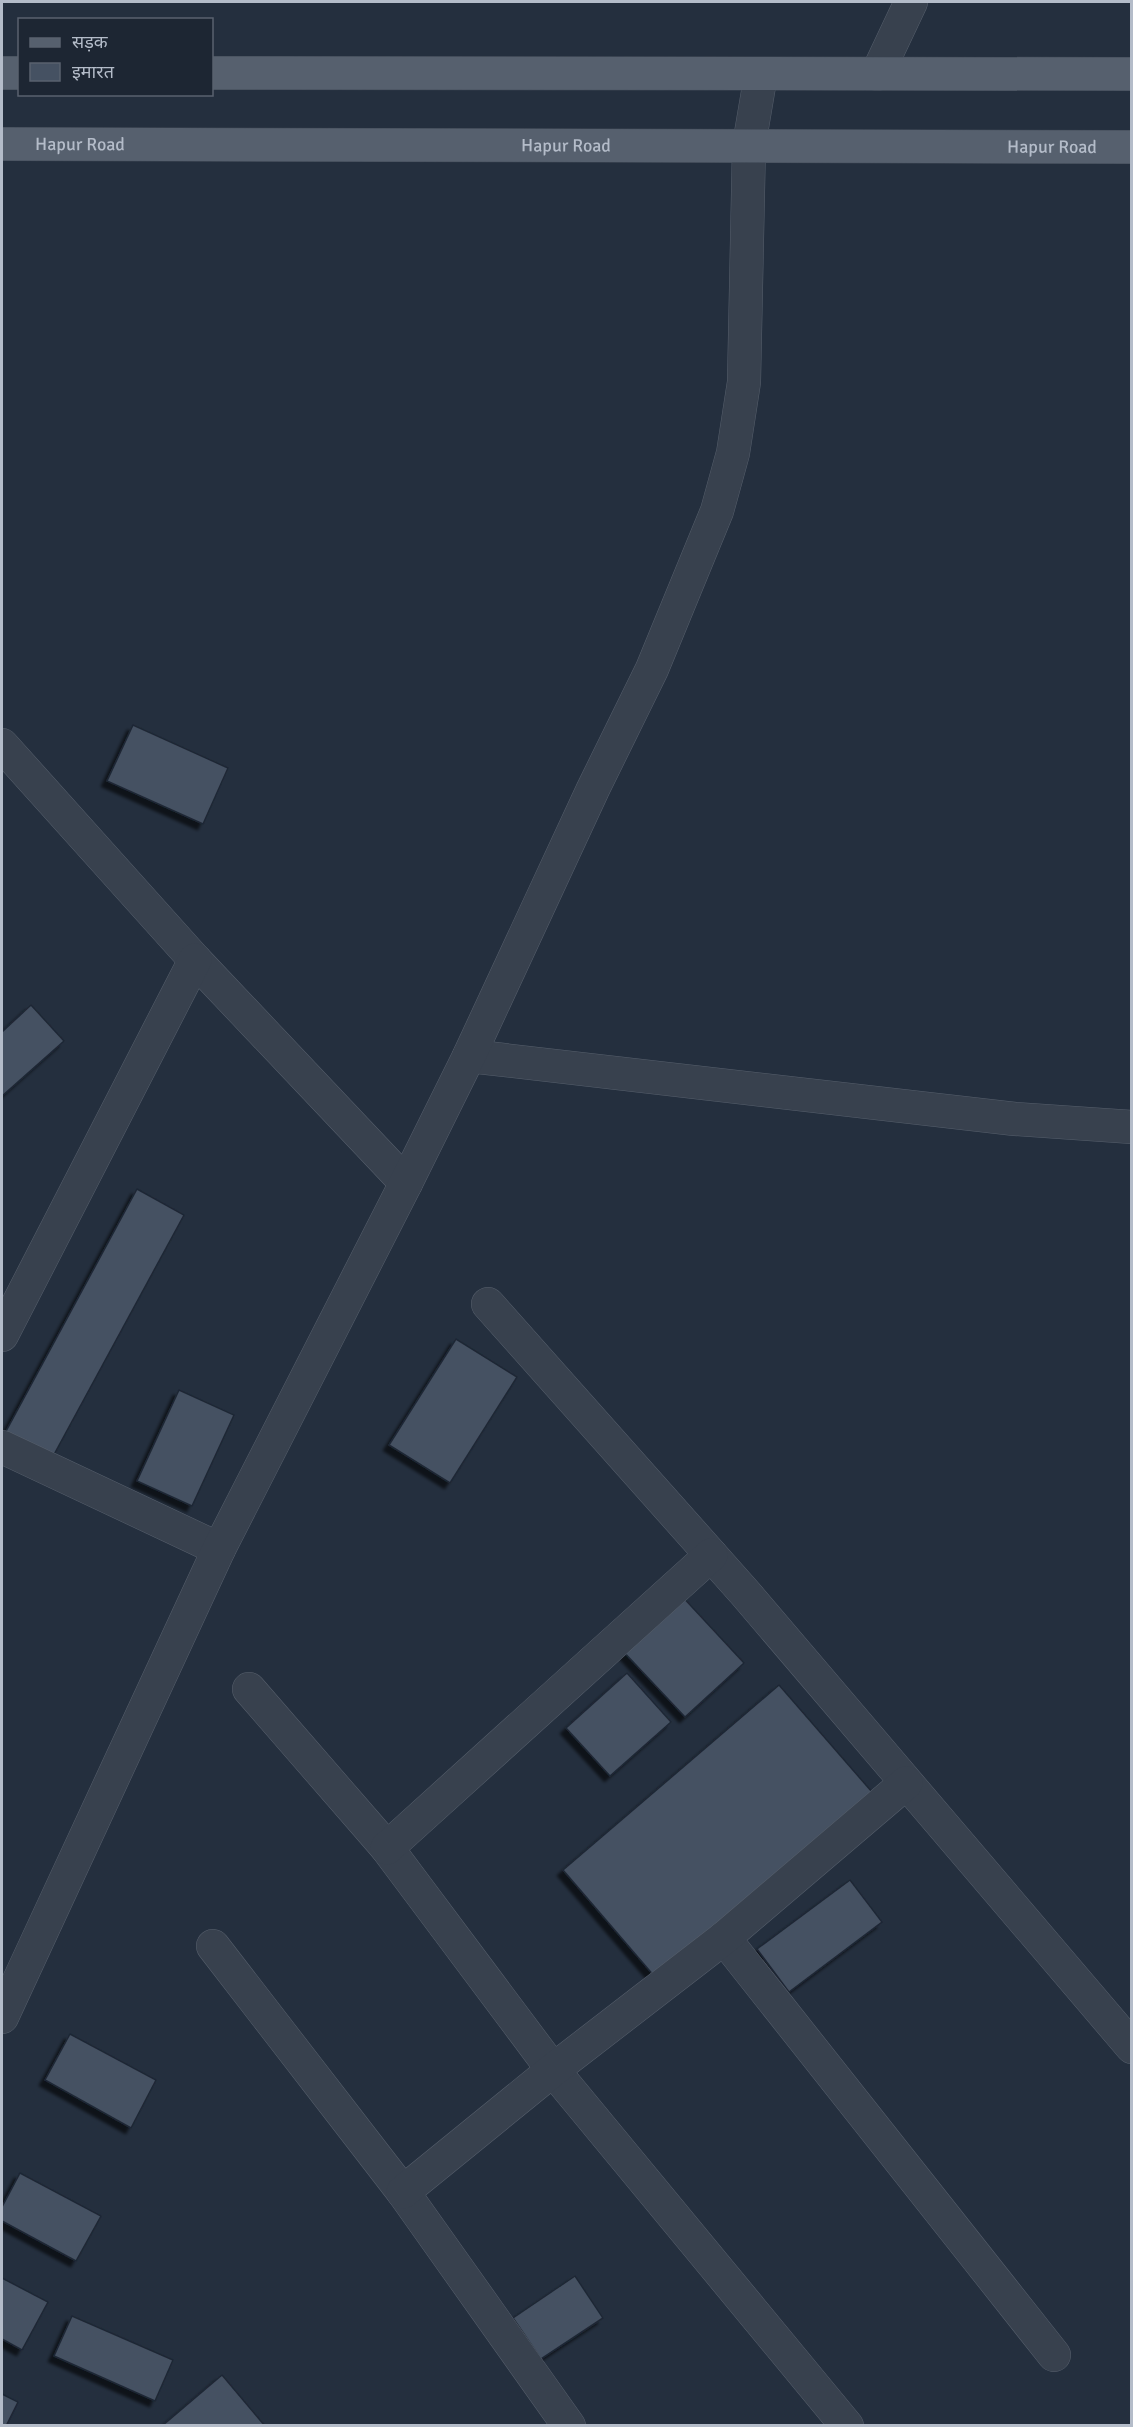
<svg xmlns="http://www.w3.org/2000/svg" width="1133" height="2427" viewBox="0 0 1133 2427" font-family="Signika,'Noto Sans Devanagari',sans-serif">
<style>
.building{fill:#455162;stroke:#1f2835;stroke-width:1.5;filter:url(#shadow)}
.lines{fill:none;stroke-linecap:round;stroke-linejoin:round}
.minor-casing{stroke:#565f6c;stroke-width:34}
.major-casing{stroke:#414a57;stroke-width:34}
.minor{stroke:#38414e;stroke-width:33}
.major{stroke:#56606e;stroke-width:33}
.labels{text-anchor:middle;stroke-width:5;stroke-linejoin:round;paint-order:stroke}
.street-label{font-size:18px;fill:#b4bcc9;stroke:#1d2633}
</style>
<defs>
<filter id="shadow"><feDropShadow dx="-5.5" dy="5.5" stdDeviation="1.5" flood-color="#0009"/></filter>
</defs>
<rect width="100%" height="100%" fill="#242f3e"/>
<g class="building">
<path d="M133 725 228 768 203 824 107 781Z"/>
<path d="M31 1005 64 1041 2 1096V1032Z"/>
<path d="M137 1189 184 1215 51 1460 4 1435Z"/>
<path d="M456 1339 517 1377 450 1483 389 1445Z"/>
<path d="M179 1390 234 1415 192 1506 137 1481Z"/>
<path d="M679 1593 744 1663 685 1717 620 1648Z"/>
<path d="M627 1673 671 1722 610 1776 566 1728Z"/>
<path d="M779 1685 872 1792 655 1977 563 1870Z"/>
<path d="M850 1880 882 1922 789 1992 757 1949Z"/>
<path d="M70 2034 156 2080 131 2128 45 2080Z"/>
<path d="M20 2173 101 2216 76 2261 2 2221V2207Z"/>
<path d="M575 2276 603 2318 541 2359 513 2318Z"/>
<path d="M2 2278 48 2302 22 2350 2 2339Z"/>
<path d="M72 2316 173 2360 155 2401 54 2356Z"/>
<path d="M222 2375 265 2426H162Z"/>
<path d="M2 2394 18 2402 6 2426H2Z"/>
</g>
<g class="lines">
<defs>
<g id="minor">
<path d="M877 74 911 2"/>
<path d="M2 745 195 960 406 1183"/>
<path d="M469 1056 1015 1119 1132 1127"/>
<path d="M488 1304 745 1593 1132 2047"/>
<path d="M2 1335 195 960"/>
<path d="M2 1447 219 1549"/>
<path d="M249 1689 387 1848 553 2070 847 2426"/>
<path d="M387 1848 711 1555"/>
<path d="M724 1938 1054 2355"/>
<path d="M213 1946 403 2192 569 2426"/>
<path d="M2 2017 219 1549 406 1183 469 1056 593 789 652 669 717 511 733 453 744 382 749 145 761 74"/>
<path d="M403 2192 553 2070 724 1938 906 1783"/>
</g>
<g id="major">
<path d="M2 73H20"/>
<path d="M212 73 1132 74"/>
<path id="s1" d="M2 144 1132 147"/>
</g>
</defs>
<use href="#minor" class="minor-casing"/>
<use href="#major" class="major-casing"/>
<use href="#minor" class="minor"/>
<use href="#major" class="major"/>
</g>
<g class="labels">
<g class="street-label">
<text dy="6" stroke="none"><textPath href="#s1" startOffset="78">Hapur Road</textPath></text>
<text dy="6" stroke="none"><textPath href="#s1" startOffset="564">Hapur Road</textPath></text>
<text dy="6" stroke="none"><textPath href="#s1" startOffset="1050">Hapur Road</textPath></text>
</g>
</g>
<rect width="1133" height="2427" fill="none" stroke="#b4bcc9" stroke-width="6"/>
<rect x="18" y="18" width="195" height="78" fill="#1d2633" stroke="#59626f" stroke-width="1.5"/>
<rect x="30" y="38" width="30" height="9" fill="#56606e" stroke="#59626f" stroke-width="1.5"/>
<text x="72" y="48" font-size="18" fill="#b4bcc9">सड़क</text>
<rect x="30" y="63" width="30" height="18" fill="#455162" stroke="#59626f" stroke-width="1.5"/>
<text x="72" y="78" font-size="18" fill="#b4bcc9">इमारत</text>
</svg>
